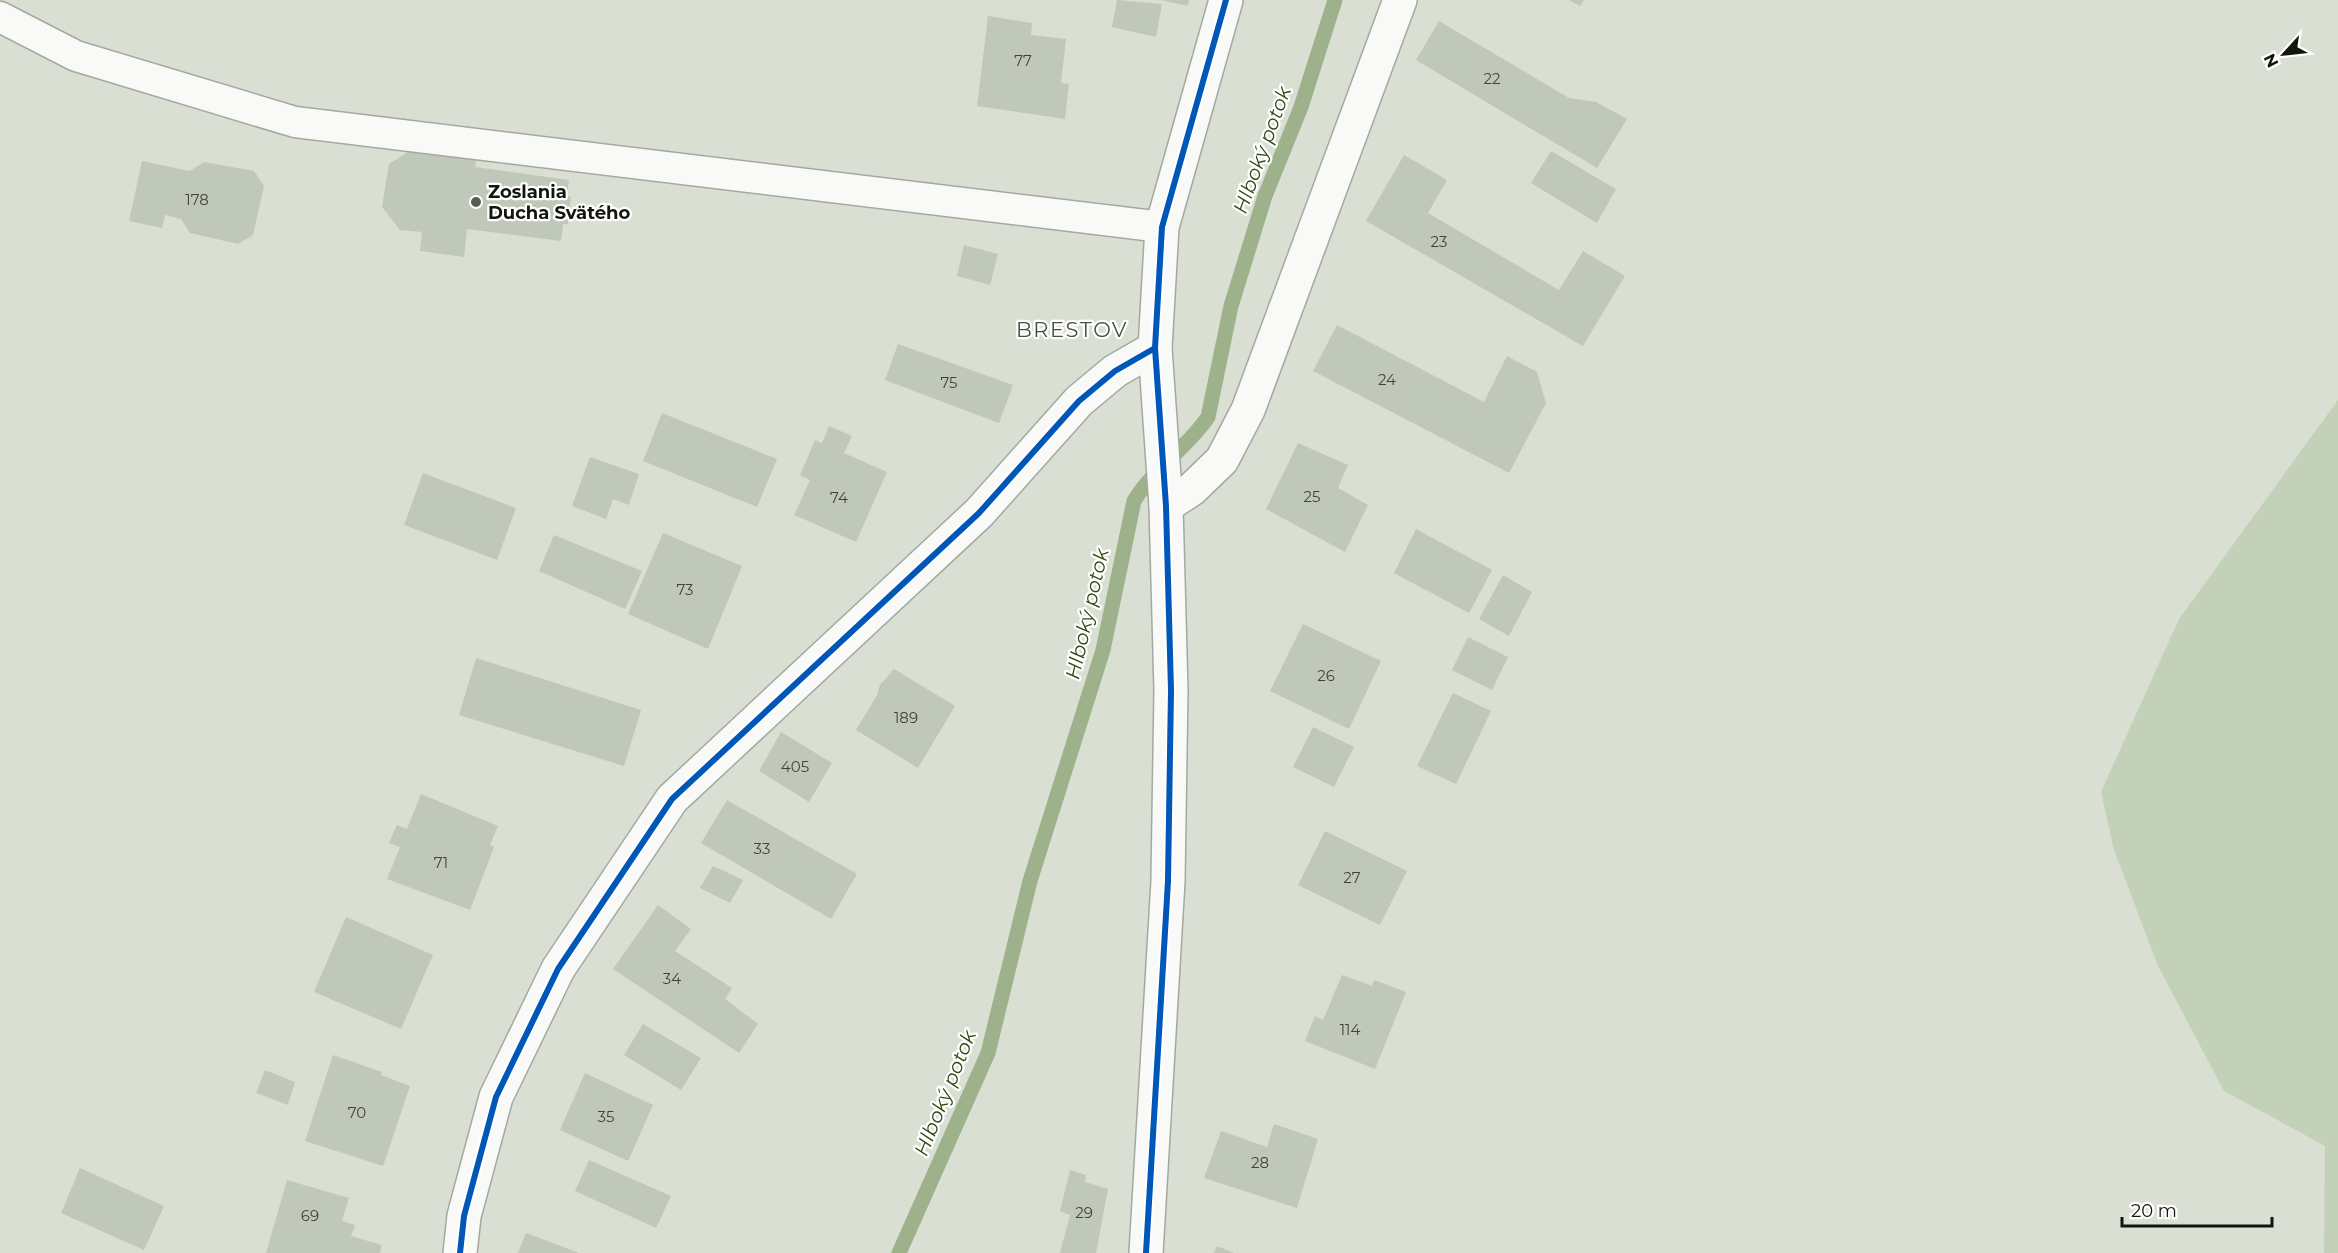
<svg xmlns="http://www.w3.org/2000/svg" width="2338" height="1253" viewBox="0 0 2338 1253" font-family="Montserrat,sans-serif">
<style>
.green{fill:#c4d1b9}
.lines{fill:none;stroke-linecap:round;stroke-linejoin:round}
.stream{stroke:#9db28a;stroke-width:15}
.building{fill:#c0c9b9}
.service-casing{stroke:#a4a9a0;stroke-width:33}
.minor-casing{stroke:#a4a9a0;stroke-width:36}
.tertiary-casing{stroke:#a4a9a0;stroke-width:36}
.service{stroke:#f9faf8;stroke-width:30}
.minor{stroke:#f9faf8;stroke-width:33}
.tertiary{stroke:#f9faf8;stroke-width:33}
.cycleway-casing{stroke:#fff;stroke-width:10}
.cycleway{stroke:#0057b8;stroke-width:6}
.poi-dot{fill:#585c53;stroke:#fff;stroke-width:2}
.labels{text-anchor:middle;stroke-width:4.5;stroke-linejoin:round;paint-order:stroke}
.number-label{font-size:15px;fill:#3f443a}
.poi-label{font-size:18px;font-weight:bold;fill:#12160e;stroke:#fff;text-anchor:start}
.water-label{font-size:20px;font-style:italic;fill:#304911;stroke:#fff}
.quarter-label{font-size:21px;letter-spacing:1.5px;fill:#47523e;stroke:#fff}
</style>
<rect width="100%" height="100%" fill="#d9dfd3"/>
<path class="green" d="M2338 400V1253H2324L2325 1146 2224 1091 2158 966 2114 850 2101 792 2179 619Z"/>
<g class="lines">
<path class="stream" d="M899 1253 988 1053 1030 881 1103 650 1134 501C1154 468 1187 448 1208 417L1231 306 1265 196 1301 107 1335 0"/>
</g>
<g class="building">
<path d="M1117 0 1162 4 1156 37 1112 27Z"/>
<path d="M1161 0H1189L1188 6Z"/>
<path d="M1569 0H1584L1580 6Z"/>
<path d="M988 16 1032 23 1031 35 1066 39 1061 83 1069 84 1065 119 977 106Z"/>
<path d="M1439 21 1569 98 1596 102 1627 119 1597 168 1416 60Z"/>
<path d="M478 145 475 167 569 180 567 196 571 197 568 224H563L561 241 467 229 464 257 420 251 422 232 400 230 382 207 389 164 411 150Z"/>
<path d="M1551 151 1616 189 1597 223 1531 183Z"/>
<path d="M1404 155 1447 180 1428 213 1559 290 1583 251 1625 276 1583 346 1366 221Z"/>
<path d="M142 161 190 171 204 162 254 171 264 186 253 235 238 244 190 233 181 219 165 215 162 228 129 221Z"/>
<path d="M964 245 998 254 990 285 957 276Z"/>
<path d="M1337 325 1484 402 1507 356 1537 372 1546 403 1509 473 1313 371Z"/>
<path d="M898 344 1013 385 999 423 885 380Z"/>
<path d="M662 413 777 459 757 507 643 461Z"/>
<path d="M829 426 852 436 844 453 887 472 856 542 794 515 810 480 800 475 815 440 822 443Z"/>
<path d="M1298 443 1348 465 1338 488 1368 505 1345 552 1266 509Z"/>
<path d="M590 457 639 474 629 505 613 499 606 519 572 506Z"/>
<path d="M423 473 516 508 497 560 404 525Z"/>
<path d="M1416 529 1492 570 1469 613 1394 573Z"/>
<path d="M663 533 742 566 708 649 628 614Z"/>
<path d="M554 535 642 571 625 609 539 571Z"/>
<path d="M1503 575 1532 592 1509 636 1479 619Z"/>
<path d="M1303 624 1381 661 1349 729 1270 691Z"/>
<path d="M1468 637 1508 657 1492 690 1452 670Z"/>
<path d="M476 658 641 710 624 766 459 715Z"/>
<path d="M894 669 955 706 918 768 856 730 877 695 880 685Z"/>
<path d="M1453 693 1491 711 1456 784 1417 766Z"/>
<path d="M1313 727 1354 747 1334 787 1293 767Z"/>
<path d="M781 732 832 763 809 802 759 771Z"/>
<path d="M421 794 498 826 490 845 494 847 470 910 387 879 400 847 389 843 397 825 407 829Z"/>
<path d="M727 800 857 874 831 919 701 843Z"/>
<path d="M1325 831 1407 871 1380 925 1298 885Z"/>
<path d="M713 866 743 880 730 903 700 888Z"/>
<path d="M658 905 691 929 675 951 732 988 725 999 758 1024 739 1053 613 969Z"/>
<path d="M346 917 433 955 401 1029 314 992Z"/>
<path d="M1342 975 1372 986 1374 980 1406 992 1375 1069 1305 1041 1315 1016 1323 1020Z"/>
<path d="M643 1024 701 1058 681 1090 624 1055Z"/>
<path d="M333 1055 382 1072 381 1075 410 1086 383 1166 305 1141Z"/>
<path d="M265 1070 295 1082 288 1105 256 1093Z"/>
<path d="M585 1073 653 1105 628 1161 560 1130Z"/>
<path d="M1274 1124 1318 1139 1297 1208 1204 1178 1221 1131 1267 1147Z"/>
<path d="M589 1160 671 1196 656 1228 575 1191Z"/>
<path d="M80 1168 164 1206 144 1250 61 1213Z"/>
<path d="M1070 1170 1086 1175 1085 1182 1108 1189 1096 1253H1060L1070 1215 1060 1211Z"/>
<path d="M287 1180 349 1198 342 1221 355 1225 351 1236 382 1245 380 1253H266Z"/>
<path d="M526 1233 579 1253H518Z"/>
<path d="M1217 1246 1234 1253H1214Z"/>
</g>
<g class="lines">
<defs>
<path id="service" d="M0 17 76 56 295 122 1162 227"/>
<g id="minor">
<path d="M1166 506 1192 489 1222 460 1248 410 1400 0"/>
<path d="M460 1253 464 1216 496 1097 558 969 672 799 979 513 1079 401 1115 371 1155 348"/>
</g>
<path id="tertiary" d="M1146 1253 1168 881 1171 690 1166 506 1155 348 1162 227 1226 0"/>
</defs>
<use href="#service" class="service-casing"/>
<use href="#minor" class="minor-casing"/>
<use href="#tertiary" class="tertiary-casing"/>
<use href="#service" class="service"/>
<use href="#minor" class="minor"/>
<use href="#tertiary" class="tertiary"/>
<defs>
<g id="cycleway">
<path d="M460 1253 464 1216 496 1097 558 969 672 799 979 513 1079 401 1115 371 1155 348"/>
<path d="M1146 1253 1168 881 1171 690 1166 506 1155 348 1162 227 1226 0"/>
</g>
</defs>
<use href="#cycleway" class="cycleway-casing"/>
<use href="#cycleway" class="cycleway"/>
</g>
<circle class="poi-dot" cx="476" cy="202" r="6"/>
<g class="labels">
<g class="number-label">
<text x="1023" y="66">77</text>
<text x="1492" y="84">22</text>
<text x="197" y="205">178</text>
<text x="1439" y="247">23</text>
<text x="1387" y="385">24</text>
<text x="949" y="388">75</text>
<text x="1312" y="502">25</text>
<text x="839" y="503">74</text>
<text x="685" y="595">73</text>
<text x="1326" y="681">26</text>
<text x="906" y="723">189</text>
<text x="795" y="772">405</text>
<text x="762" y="854">33</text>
<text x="441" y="868">71</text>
<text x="1352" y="883">27</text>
<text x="672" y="984">34</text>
<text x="1350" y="1035">114</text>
<text x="357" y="1118">70</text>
<text x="606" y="1122">35</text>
<text x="1260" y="1168">28</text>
<text x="1084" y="1218">29</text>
<text x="310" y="1221">69</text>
</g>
<g class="poi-label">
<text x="488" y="198">Zoslania<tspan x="488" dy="21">Ducha Svätého</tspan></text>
</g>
<g class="water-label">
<text transform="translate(1262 150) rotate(-70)" y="7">Hlboký potok</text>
<text transform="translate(1087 614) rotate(-77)" y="7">Hlboký potok</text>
<text transform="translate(945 1093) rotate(-68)" y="7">Hlboký potok</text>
</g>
<g class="quarter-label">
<text x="1072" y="337">BRESTOV</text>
</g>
</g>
<g transform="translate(2284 54) rotate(243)" stroke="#ffffff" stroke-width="4.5" paint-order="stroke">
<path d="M0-4.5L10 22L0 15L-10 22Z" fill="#12160e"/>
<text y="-9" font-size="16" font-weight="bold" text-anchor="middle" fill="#12160e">N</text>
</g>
<path d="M2122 1217v9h150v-9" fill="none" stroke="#12160e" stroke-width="3"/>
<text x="2131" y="1217" font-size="18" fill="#12160e" stroke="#ffffff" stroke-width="4.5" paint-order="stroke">20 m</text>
</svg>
